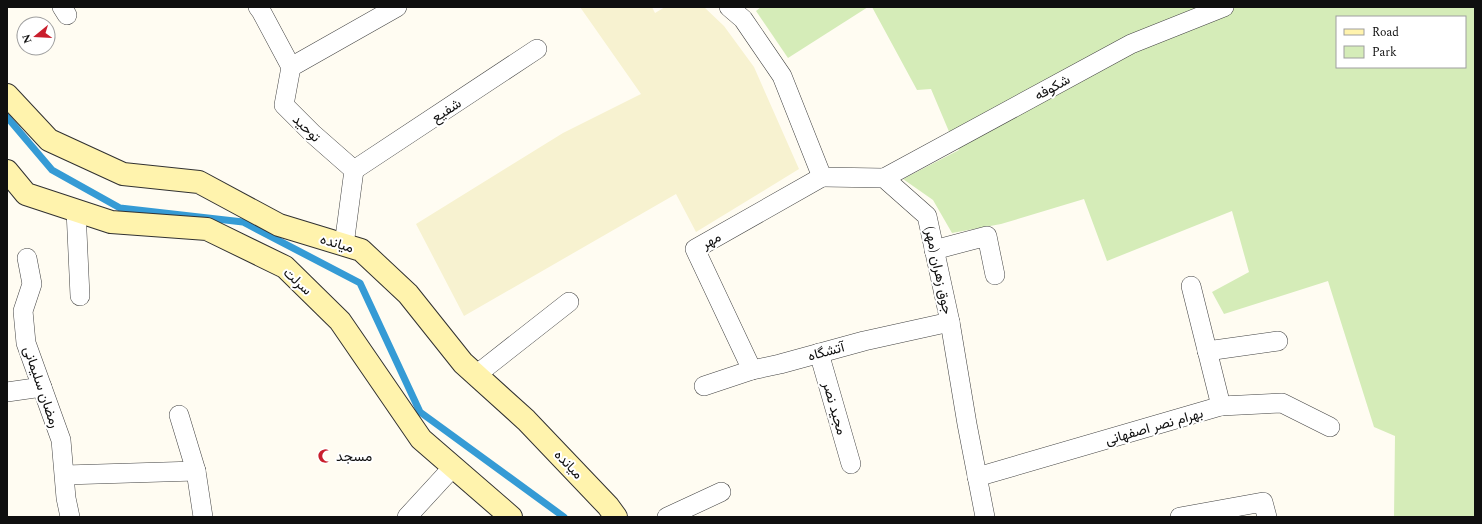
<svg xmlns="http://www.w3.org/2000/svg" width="1482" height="524" viewBox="0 0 1482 524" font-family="Spectral,Vazirmatn,serif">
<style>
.farmland{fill:#f7f2d0}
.green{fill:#d5ecb8;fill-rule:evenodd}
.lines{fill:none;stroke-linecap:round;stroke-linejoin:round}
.stream{stroke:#359bd5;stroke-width:7}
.street-casing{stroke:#424242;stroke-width:20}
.secondary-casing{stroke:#313131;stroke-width:24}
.street{stroke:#fff;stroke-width:19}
.secondary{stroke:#fff3ad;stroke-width:22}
.labels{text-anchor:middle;stroke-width:4;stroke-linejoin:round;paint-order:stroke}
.street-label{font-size:14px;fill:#0f0f0f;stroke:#fff}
.poi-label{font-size:14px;fill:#0f0f0f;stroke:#fff;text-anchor:start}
</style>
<rect width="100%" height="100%" fill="#fffcf2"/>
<path class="farmland" d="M580 7H652L655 13 665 7H704L724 26 754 67 799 169 696 232 676 194 464 316 416 224 563 133 641 94Z"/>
<g class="green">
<path d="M761 7H868L788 58 756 11Z"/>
<path d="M872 7H1475V517H1394L1395 436 1374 427 1328 281 1224 314 1212 292 1249 272 1232 211 1107 261 1084 199 1001 224 952 233 933 200 903 179 959 150 953 141 931 89 917 90ZM1337 17H1465V67H1337Z"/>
</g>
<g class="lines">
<path class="stream" d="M7 117 52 170 120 208 243 222 360 283 420 412 564 517"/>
<defs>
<g id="street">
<path d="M62 7 67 15"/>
<path d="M258 7 261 11 291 67 284 105 313 134 354 170 344 245"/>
<path d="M729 7 743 19 782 76 822 177 884 178 927 216 950 322 967 424 985 517"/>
<path d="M291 67 397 7"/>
<path d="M354 170 537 49"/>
<path d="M884 178 1131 44 1224 7"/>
<path d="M76 210 80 296"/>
<path d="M934 250 987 236 995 275"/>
<path d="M27 258 32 284 23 311 26 343 61 440 66 498 70 517"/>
<path d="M1191 286 1221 406"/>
<path d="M1207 351 1278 341"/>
<path d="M819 353 851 464"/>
<path d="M752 370 695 249 822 177"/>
<path d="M476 375 569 302"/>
<path d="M704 386 752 370 780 364 864 341 950 322"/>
<path d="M7 392 42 387"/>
<path d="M179 415 196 471 203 517"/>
<path d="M65 475 196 471"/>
<path d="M977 477 1221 406 1282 403 1330 427"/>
<path d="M407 517 453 467"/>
<path d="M667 517 721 492"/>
<path d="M1180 517 1263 502 1267 517"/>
</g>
<g id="secondary">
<path d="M7 95 49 140 123 174 199 182 279 225 361 250 408 294 463 363 526 420 608 506 616 517"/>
<path d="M7 171 26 194 111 222 207 229 285 267 340 321 421 439 511 517"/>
</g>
</defs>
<use href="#street" class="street-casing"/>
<use href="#secondary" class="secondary-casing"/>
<use href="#street" class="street"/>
<use href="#secondary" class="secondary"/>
</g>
<defs>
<symbol id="mosque-bare" viewBox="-9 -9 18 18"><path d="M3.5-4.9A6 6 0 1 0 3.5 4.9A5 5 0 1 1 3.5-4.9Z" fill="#c91e2c" stroke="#fff" stroke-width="2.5" paint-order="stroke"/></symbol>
</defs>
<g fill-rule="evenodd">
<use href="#mosque-bare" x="315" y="446" width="20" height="20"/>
</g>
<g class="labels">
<g class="street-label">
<text transform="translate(1052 87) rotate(-29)" y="5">شکوفه</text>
<text transform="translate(446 110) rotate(-33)" y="5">شفیع</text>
<text transform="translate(307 128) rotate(44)" y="5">توحید</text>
<text transform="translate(711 240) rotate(-29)" y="5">مهر</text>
<text transform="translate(337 243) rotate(17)" y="5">میانده</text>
<text transform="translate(939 270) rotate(78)" y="5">جوق زهران (مهر)</text>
<text transform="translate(298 281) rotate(42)" y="5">سرلت</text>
<text transform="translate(826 351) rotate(-15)" y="5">آتشگاه</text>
<text transform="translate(42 387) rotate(71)" y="5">رمضان سلیمانی</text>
<text transform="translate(835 408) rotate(74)" y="5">مجید نصر</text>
<text transform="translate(1154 426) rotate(-16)" y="5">بهرام نصر اصفهانی</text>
<text transform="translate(569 464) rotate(46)" y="5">میانده</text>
</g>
<g class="poi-label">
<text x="336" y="461">مسجد</text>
</g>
</g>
<rect width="1482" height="524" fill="none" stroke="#0f0f0f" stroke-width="16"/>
<rect x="1336" y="16" width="130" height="52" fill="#ffffff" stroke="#9f9f9f"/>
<rect x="1344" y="29" width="20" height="6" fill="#fff3ad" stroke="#9f9f9f"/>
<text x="1372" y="36" font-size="12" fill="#0f0f0f">Road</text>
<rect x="1344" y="46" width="20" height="12" fill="#d5ecb8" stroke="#9f9f9f"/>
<text x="1372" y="56" font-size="12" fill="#0f0f0f">Park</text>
<g transform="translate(36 36) rotate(252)"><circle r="19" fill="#ffffff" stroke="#9f9f9f"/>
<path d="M0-3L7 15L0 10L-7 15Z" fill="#c91e2c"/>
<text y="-6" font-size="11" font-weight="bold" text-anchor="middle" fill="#0f0f0f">N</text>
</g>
</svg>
